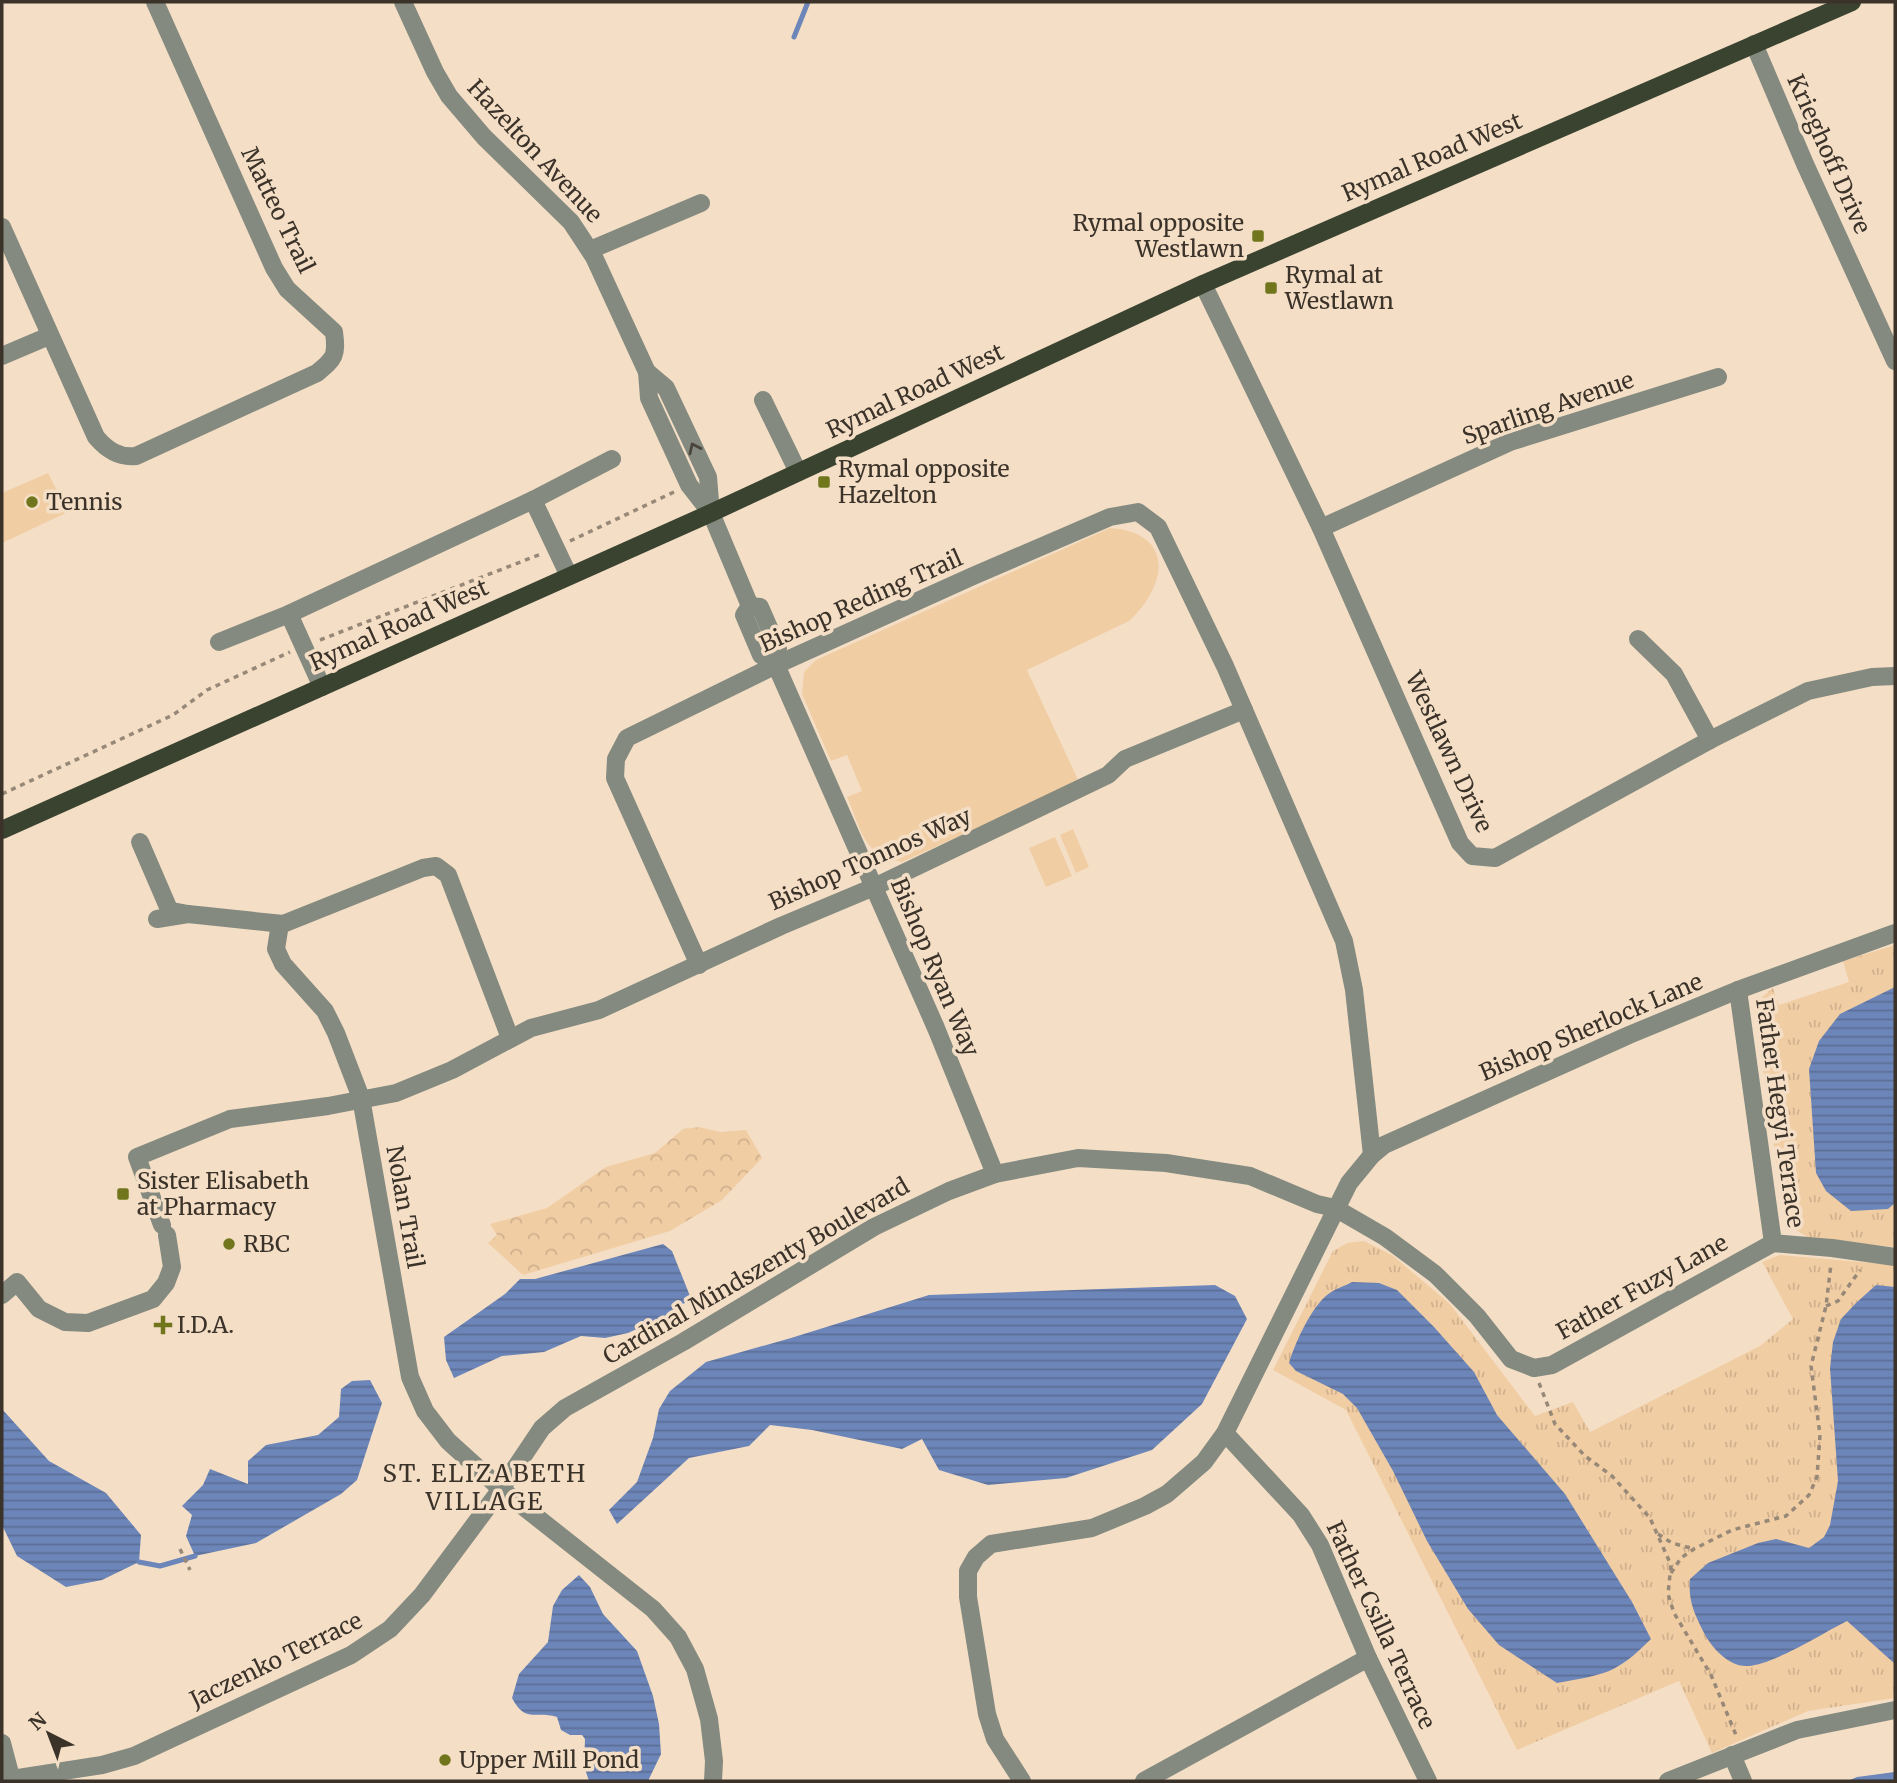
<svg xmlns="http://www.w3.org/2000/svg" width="1897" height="1783" viewBox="0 0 1897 1783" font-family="Merriweather,serif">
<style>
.grass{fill:#f1cda4}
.forest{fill:url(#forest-crowns)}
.park{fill:url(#park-tufts)}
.water{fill:url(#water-rules)}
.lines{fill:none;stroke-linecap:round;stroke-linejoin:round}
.stream{stroke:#6d86b9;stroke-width:5}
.path{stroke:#978877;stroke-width:3.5;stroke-dasharray:5 5;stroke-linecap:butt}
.minor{stroke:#848a7f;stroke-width:18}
.major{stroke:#3a4330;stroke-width:18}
.oneway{stroke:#4a443a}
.poi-dot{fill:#71761d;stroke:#f4dfc6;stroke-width:2.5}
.labels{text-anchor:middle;stroke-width:7;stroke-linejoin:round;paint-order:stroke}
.street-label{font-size:23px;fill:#3b3229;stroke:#f4dfc6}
.poi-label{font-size:23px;fill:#3b3229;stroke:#f4dfc6;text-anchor:start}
.neighbourhood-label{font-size:24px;letter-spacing:2px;fill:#3b3229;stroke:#f4dfc6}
</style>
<defs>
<pattern id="forest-crowns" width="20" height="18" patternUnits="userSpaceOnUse" patternTransform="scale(1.75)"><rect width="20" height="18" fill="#f1cda4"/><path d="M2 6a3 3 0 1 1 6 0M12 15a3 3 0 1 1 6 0" fill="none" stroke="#d0b08d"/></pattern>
<pattern id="park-tufts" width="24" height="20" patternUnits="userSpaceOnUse" patternTransform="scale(1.75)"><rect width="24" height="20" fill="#f1cda4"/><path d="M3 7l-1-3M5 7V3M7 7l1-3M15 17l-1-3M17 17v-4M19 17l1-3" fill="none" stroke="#d0b08d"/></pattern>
<pattern id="water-rules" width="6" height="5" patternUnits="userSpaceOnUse" patternTransform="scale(1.75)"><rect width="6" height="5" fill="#6d86b9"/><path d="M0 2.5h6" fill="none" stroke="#5b6e96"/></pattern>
</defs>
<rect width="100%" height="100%" fill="#f4dfc6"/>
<g class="grass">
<path d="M48 473 68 512 2 543V493Z"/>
<path d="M1110 528C1176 533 1167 586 1129 621L1027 670 1079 782 902 862C862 854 862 831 847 797L862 791 847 755 831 761 802 694 804 672 816 660Z"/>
<path d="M1073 829 1089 867 1076 873 1060 835Z"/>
<path d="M1055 837 1072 876 1046 887 1029 848Z"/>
</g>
<path class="forest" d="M699 1127 720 1132 746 1130 762 1158 722 1200 670 1231 523 1275 488 1243 497 1235 490 1224 547 1208 606 1167 655 1153 683 1129Z"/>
<g class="park">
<path d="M1895 945V1247L1810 1239 1793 1228 1784 1218 1755 1012 1756 1002 1773 988 1779 1005 1849 982 1843 961Z"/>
<path d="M1364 1241 1392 1255 1450 1304 1535 1416 1573 1402 1590 1432 1760 1346 1793 1319 1762 1262 1780 1255 1895 1265V1698L1808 1711 1712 1753 1679 1681 1517 1750 1346 1410 1273 1370 1333 1251 1347 1243Z"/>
</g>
<g class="water">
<path d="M1895 987V1203L1888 1209 1851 1211 1826 1191 1816 1173 1809 1069 1819 1041 1840 1014Z"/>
<path d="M663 1244 672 1251 692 1301 682 1304 676 1311 628 1333 605 1338 581 1336 544 1352 502 1356 454 1378 446 1360 444 1337 505 1294 520 1279H535Z"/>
<path d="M1352 1282 1379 1283 1397 1290 1434 1327 1474 1372 1497 1415 1565 1494 1632 1602 1651 1639C1615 1675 1605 1674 1557 1683L1499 1645 1468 1609 1427 1541 1393 1471 1357 1408 1343 1394 1296 1371 1289 1363C1295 1343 1311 1308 1327 1295 1334 1289 1345 1286 1352 1282Z"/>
<path d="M1215 1285 1235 1296 1247 1319 1202 1404 1152 1450 1066 1478 988 1485 939 1470 922 1439 902 1449 812 1430 770 1425 749 1446 689 1458 617 1524 609 1510 637 1482 653 1438 659 1409 670 1391 706 1362 791 1338 929 1295Z"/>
<path d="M1876 1285 1895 1287V1664L1847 1621C1823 1633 1773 1665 1748 1666 1728 1667 1711 1647 1703 1631 1694 1613 1688 1600 1690 1579L1708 1563 1758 1543 1776 1539 1809 1548 1824 1537 1830 1525 1838 1481 1830 1368 1833 1342 1841 1319 1856 1303Z"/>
<path d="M370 1380 382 1403 357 1480 341 1494 256 1543 195 1556 186 1536 192 1515 182 1506 203 1485 210 1469 248 1484V1461L266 1445 318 1435 339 1417 341 1389 352 1381Z"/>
<path d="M2 1409 49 1461 106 1493 141 1535 139 1562 102 1580 66 1587 17 1556 2 1525Z"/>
<path d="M579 1575 590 1587 603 1614 637 1651 653 1696 659 1724 661 1754 648 1781H589L584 1766 585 1739 582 1735H570L561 1730 557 1717C535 1710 526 1724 512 1698L519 1674 548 1642 553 1606 562 1590Z"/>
<path d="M1895 1772V1781H1848L1857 1777Z"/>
</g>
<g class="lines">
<g class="stream">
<path d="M794 37 808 2"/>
<path d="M139 1562 160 1566 195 1556"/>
</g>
<g class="path">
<path d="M570 541 674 492"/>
<path d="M320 640 541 554"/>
<path d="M2 794 173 715 207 690 290 652"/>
<path d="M1826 1306 1838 1301 1860 1270"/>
<path d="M1539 1383 1555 1424 1585 1456 1612 1476 1650 1518 1671 1565 1668 1594 1674 1613 1711 1675 1736 1735"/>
<path d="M1658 1534 1672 1543 1694 1549"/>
<path d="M180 1549 190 1570"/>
<path d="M1671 1573 1681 1558 1694 1549 1732 1530 1786 1516 1809 1495 1817 1477 1820 1435 1811 1366 1826 1306 1831 1264"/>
</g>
<g class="minor">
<path d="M403 2 435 72 449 96 484 137 571 222 594 257 647 372 649 398 689 485 711 513 750 606"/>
<path d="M1754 44 1805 164 1895 361"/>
<path d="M2 227 96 437C107 450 119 458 136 456L317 373C335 358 337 356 334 332L287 289 274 268 155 2"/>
<path d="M590 250 701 203"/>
<path d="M1203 284 1321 528 1460 843 1472 856 1495 858 1710 740 1808 691 1872 677 1895 676"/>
<path d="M2 356 49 336"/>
<path d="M647 372 666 388 708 477 711 513"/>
<path d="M763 400 798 472"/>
<path d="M533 500 612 459"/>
<path d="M1321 528 1510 442 1718 377"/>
<path d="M750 606 760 607 778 648 776 665 936 1028 995 1174"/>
<path d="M750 606 744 615 761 655 776 665"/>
<path d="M1638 639 1674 674 1710 740"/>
<path d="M219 642 289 614"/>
<path d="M322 687 289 614 533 500 569 576"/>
<path d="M140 842 168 907 172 911 188 914"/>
<path d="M157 919 188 914 283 924 423 868 436 866 448 875 510 1038"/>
<path d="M280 924 276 949 283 964 325 1011 336 1033 361 1098 410 1377 425 1411 448 1441 501 1489 653 1609 678 1637 695 1669 709 1719 714 1761 713 1781"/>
<path d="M699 965 615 778 616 759 627 738 776 665 973 576 1110 517 1138 512 1158 527 1225 666 1344 941 1354 990 1372 1155"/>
<path d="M1738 990 1773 1243"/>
<path d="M162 1225 137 1157 230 1119 328 1106 396 1093 452 1070 531 1028 599 1010 781 926 874 887 1108 775 1125 759 1244 710"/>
<path d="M1773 1243 1832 1248 1895 1257"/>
<path d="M2 1295 17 1282 39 1309 65 1322 88 1323 153 1299 166 1283 172 1267 167 1235"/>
<path d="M1225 1433 1301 1515 1320 1545 1368 1658 1428 1781"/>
<path d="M2 1743 12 1781"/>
<path d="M1732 1755 1743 1781"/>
<path d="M12 1779 102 1765 134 1756 351 1655 390 1629 422 1595 501 1489 542 1428 565 1408 683 1342 874 1227 949 1191 995 1174 1078 1158 1166 1163 1250 1176 1317 1204 1335 1208 1385 1237 1435 1274 1477 1316 1511 1359 1534 1368 1552 1365 1773 1243"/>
<path d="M1022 1781 995 1739 987 1714 968 1597V1571L976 1557 991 1544 1092 1528 1145 1506 1167 1494 1204 1462 1225 1433 1349 1183 1372 1155 1384 1145 1629 1035 1738 990 1895 933"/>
<path d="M1144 1781 1368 1658"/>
<path d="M1668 1781 1797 1730 1895 1710"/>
</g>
<path class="major" d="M2 830 711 513 1203 284 1852 2"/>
</g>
<defs><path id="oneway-chevron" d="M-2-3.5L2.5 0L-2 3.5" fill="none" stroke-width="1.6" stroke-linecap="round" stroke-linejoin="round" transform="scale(1.75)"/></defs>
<use class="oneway" href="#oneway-chevron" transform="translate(694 448) rotate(-115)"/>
<g class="poi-dot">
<rect x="1251" y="229" width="14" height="14" rx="3.5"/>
<rect x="1264" y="281" width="14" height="14" rx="3.5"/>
<rect x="817" y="475" width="14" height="14" rx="3.5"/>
<circle cx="32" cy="502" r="7"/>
<rect x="116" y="1187" width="14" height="14" rx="3.5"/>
<circle cx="229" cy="1244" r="7"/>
<path d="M159.5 1314.5h7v7h7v7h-7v7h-7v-7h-7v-7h7z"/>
<circle cx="445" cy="1760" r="7"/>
</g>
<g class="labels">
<g class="street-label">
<text transform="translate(535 151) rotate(47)" y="8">Hazelton Avenue</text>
<text transform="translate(1829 154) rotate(66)" y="8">Krieghoff Drive</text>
<text transform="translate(1432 157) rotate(-23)" y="8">Rymal Road West</text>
<text transform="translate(278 210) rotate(64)" y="8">Matteo Trail</text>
<text transform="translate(915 391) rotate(-25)" y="8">Rymal Road West</text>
<text transform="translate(1548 408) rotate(-19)" y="8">Sparling Avenue</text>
<text transform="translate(861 601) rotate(-24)" y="8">Bishop Reding Trail</text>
<text transform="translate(399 625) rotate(-24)" y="8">Rymal Road West</text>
<text transform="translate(1449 752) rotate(65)" y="8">Westlawn Drive</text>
<text transform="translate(870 859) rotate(-24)" y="8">Bishop Tonnos Way</text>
<text transform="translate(935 967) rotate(67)" y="8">Bishop Ryan Way</text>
<text transform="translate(1591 1027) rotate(-23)" y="8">Bishop Sherlock Lane</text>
<text transform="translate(1780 1113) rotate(82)" y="8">Father Hegyi Terrace</text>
<text transform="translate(405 1207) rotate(80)" y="8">Nolan Trail</text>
<text transform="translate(756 1271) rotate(-30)" y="8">Cardinal Mindszenty Boulevard</text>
<text transform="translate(1642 1287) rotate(-29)" y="8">Father Fuzy Lane</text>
<text transform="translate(1381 1625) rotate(65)" y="8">Father Csilla Terrace</text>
<text transform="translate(276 1660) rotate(-26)" y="8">Jaczenko Terrace</text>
</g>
<g class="poi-label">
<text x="1244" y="231" text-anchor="end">Rymal opposite<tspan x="1244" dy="26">Westlawn</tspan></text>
<text x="1285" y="283">Rymal at<tspan x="1285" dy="26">Westlawn</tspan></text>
<text x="838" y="477">Rymal opposite<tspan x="838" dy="26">Hazelton</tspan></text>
<text x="46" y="510">Tennis</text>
<text x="137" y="1189">Sister Elisabeth<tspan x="137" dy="26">at Pharmacy</tspan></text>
<text x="243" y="1252">RBC</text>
<text x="177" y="1333">I.D.A.</text>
<text x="459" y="1768">Upper Mill Pond</text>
</g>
<g class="neighbourhood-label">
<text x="485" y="1482">ST. ELIZABETH<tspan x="485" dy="28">VILLAGE</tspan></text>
</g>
</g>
<rect width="1897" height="1783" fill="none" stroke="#3b3229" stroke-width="7"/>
<g transform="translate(49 1734) rotate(318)" stroke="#f4dfc6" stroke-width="5" paint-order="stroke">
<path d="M0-5L12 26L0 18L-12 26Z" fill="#3b3229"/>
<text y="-10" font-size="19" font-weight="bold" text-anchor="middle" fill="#3b3229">N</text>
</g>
</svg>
